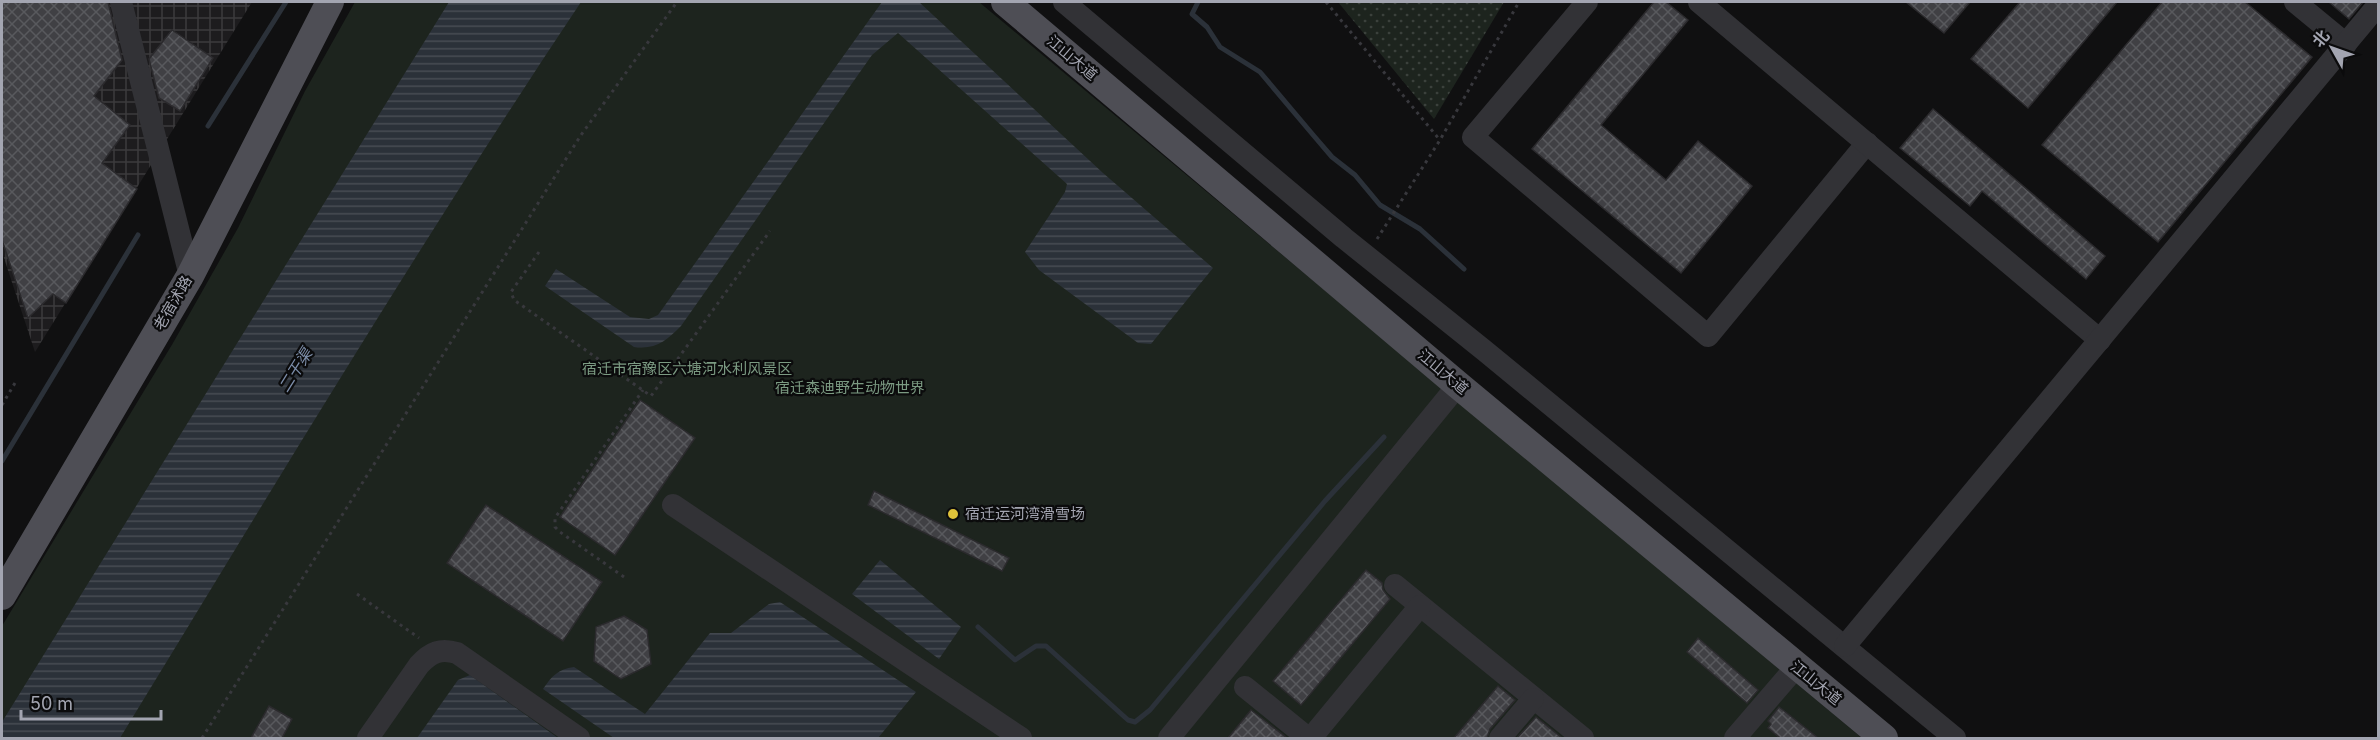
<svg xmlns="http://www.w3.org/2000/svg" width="2380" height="740" viewBox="0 0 2380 740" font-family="Inter,'Noto Sans SC',sans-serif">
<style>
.industrial{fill:url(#industrial-grid)}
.grass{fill:url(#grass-dots)}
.park{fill:#1d241e}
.water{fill:url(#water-rules)}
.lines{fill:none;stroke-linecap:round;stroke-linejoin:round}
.stream{stroke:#2b3139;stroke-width:5}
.building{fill:url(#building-cross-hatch);stroke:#2b2a2d;stroke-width:1.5}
.path{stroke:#38383d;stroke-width:3;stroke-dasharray:3 4.5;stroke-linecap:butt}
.minor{stroke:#323236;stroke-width:22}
.major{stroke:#4e4e55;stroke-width:28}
.poi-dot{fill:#dfc23a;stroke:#0b0b0c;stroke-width:2}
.labels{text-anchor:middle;stroke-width:4.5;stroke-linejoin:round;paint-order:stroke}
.street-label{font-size:15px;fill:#a3a5b1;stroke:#0b0b0c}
.park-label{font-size:15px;fill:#7b9a82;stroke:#0b0b0c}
.poi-label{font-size:15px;fill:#a3a5b1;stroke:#0b0b0c;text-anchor:start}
.water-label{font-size:16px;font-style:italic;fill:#7c8da9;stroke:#0b0b0c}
</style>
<defs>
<pattern id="industrial-grid" width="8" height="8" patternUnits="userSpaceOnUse" patternTransform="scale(1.5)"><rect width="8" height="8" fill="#1d1c1e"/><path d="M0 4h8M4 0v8" fill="none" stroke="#3b3a3c"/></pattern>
<pattern id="grass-dots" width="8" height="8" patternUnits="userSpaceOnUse" patternTransform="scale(1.5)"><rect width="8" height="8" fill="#1d241e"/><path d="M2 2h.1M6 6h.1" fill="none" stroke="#3b413c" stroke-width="1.8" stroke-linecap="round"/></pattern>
<pattern id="water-rules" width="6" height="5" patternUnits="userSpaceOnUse" patternTransform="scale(1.5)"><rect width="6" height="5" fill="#2b3139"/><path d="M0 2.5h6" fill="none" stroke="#474c53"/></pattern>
<pattern id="building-cross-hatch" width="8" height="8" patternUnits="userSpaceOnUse" patternTransform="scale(1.5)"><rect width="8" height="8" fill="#404044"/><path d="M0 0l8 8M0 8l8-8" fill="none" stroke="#58595d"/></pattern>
</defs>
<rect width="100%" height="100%" fill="#101011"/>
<path class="industrial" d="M2 2H252L35 352 2 252Z"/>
<path class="grass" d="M1338 2H1504L1434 119Z"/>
<path class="park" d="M355 2H979L1862 738H2V626L173 343 238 228 305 91Z"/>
<g class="water">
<path d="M449 2H581C420 243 271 491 120 738H2V722Z"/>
<path d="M882 2H919L1103 173 1213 268 1151 344 1138 343 1039 270 1025 252 1065 192 1067 184 898 33 872 55 681 326C667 340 656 350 634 347L545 286 556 269 630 317 649 319 658 315Z"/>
<path d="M880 560 961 627 939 659 852 594Z"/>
<path d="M780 602 916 692 878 738H614L543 689C552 676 558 669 574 667L645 714 710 633H731L769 604Z"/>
<path d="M470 675 558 738H417L458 680Z"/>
</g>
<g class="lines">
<g class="stream">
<path d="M1198 2 1192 14 1207 27 1220 47 1260 72 1314 136 1332 157 1355 175 1380 205 1420 229 1464 269"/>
<path d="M208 126 286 2"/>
<path d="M2 461 138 235"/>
<path d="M978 627 1015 660 1036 646H1046L1128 720 1135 722 1150 710 1325 501 1384 437"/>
</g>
</g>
<g class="building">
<path d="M2 2H108L122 60 94 96 130 125 102 163 137 189 66 303 53 294 28 318 2 240Z"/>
<path d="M1654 2H1666L1688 20 1601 125 1666 180 1698 141 1752 186 1681 273 1532 149Z"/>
<path d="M1906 2H1970L1944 33Z"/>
<path d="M2020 2H2117L2028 108 1971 59Z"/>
<path d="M2162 2H2245L2312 57 2158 242 2042 145Z"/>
<path d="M2329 2H2363L2349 19Z"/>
<path d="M172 30 213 58 180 111 159 98 149 59Z"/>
<path d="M1933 109 2105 256 2086 279 1982 191 1970 206 1900 148Z"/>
<path d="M640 400 695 438 615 555 560 517Z"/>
<path d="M874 491 1009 558 1002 571 868 505Z"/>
<path d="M486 505 602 582 563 641 447 563Z"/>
<path d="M1366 570 1382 583 1383 590 1390 599 1301 705 1273 681Z"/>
<path d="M624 616 647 630 651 664 621 679 594 661 596 627Z"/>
<path d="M1698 638 1758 690 1747 703 1687 652Z"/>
<path d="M1498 686 1515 700 1490 729 1487 738H1454Z"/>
<path d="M269 706 292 719 282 738H251Z"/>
<path d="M1779 707 1783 710 1818 738H1780L1768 728 1771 724 1768 721Z"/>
<path d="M1251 710 1287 738H1228Z"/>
<path d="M1536 717 1562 738H1517Z"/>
</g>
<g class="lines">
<g class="path">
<path d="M1326 2 1439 139"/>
<path d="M1377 239 1440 140 1519 2"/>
<path d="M539 252 511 292 514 300 651 396 770 231"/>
<path d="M2 405 15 383"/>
<path d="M624 577 560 532 555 527V518L643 390"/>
<path d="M357 594 419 638"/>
<path d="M202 738 581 135 677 2"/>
</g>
<g class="minor">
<path d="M121 2 190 276"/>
<path d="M1064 2 1344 238 1485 351 1955 738"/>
<path d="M1587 2 1473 137 1708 336 1867 143"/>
<path d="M1699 2 2100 340"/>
<path d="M2295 2 2346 44"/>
<path d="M673 505 1021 738"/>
<path d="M1395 585 1583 738"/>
<path d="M1845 646 2378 5"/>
<path d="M1245 687 1308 738"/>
<path d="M368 738 419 665C431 652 441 648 457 653L579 738"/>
<path d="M1169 738 1458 385"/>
<path d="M1311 738 1420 606"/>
<path d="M1500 738 1533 699"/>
<path d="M1735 738 1796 667"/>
</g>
<g class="major">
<path d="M1005 2 1458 385 1884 738"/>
<path d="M2 596 190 276 330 2"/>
</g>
</g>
<circle class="poi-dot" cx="953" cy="514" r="6"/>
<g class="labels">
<g class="street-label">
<text transform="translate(1072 58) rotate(40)" y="5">江山大道</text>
<text transform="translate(173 303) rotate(-60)" y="5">老宿沭路</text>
<text transform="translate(1443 372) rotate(40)" y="5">江山大道</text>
<text transform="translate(1816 683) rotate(39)" y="5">江山大道</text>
</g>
<g class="park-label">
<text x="687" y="374">宿迁市宿豫区六塘河水利风景区</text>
<text x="850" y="393">宿迁森迪野生动物世界</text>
</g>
<g class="poi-label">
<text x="965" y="519">宿迁运河湾滑雪场</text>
</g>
<g class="water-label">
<text transform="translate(295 370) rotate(-58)" y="6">二干渠</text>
</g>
</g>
<rect width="2380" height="740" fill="none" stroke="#a3a5b1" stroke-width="6"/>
<g transform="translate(2332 48) rotate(310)" stroke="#0b0b0c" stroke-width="4.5" paint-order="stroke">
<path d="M0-4.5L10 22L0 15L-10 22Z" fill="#a3a5b1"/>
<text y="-9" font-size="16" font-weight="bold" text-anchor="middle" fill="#a3a5b1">北</text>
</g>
<path d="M21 710v9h140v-9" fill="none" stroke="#a3a5b1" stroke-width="3"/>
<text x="30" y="710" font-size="18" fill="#a3a5b1" stroke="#0b0b0c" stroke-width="4.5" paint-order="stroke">50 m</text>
</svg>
